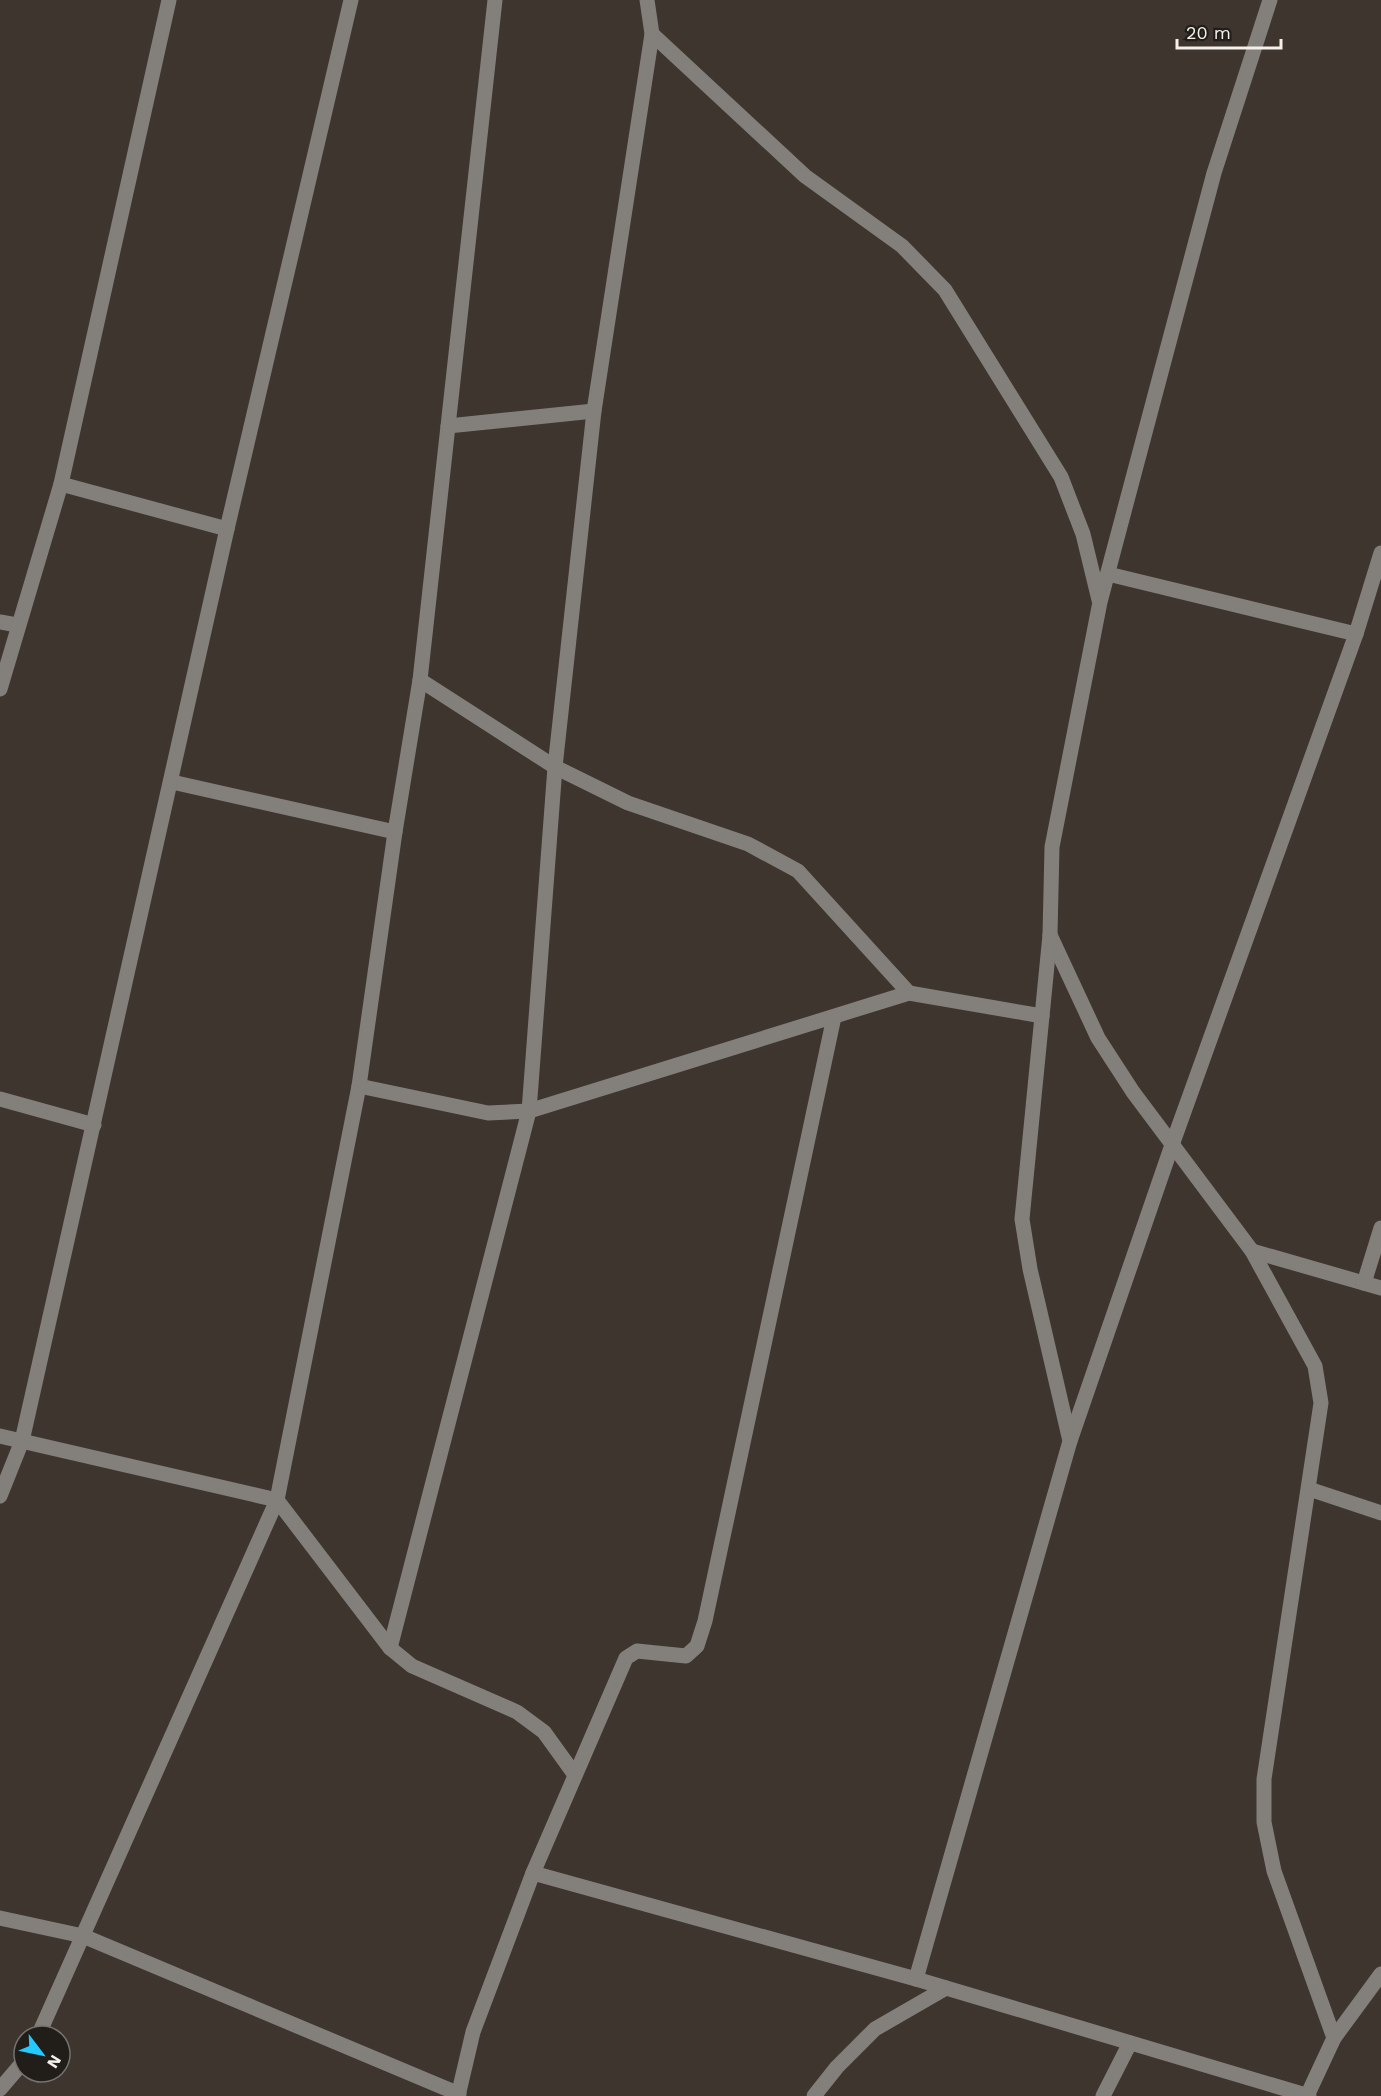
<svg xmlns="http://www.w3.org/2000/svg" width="1381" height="2096" viewBox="0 0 1381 2096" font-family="'Work Sans',sans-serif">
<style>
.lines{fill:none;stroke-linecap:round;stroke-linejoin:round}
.minor{stroke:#837f7b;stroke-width:15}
</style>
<rect width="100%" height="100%" fill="#3d352e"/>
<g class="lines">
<g class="minor">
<path d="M652 34 805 176 902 246 945 290 1061 477 1083 534 1099 600"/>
<path d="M448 426 594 411"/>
<path d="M61 484 227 529"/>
<path d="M1108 574 1356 634"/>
<path d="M0 622 17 625"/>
<path d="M420 680 555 767 628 803 748 844 798 871 909 993"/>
<path d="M0 689 61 484 169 0"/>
<path d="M172 782 395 832"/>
<path d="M1050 935 1098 1038 1133 1092 1252 1251 1315 1366 1321 1403 1264 1779V1822L1274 1871 1334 2038"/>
<path d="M359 1086 488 1113 529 1111 909 993 1042 1016"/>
<path d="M0 1099 94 1125"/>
<path d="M1252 1251 1381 1288"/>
<path d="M1364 1283 1381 1228"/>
<path d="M0 1436 277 1500 390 1648 412 1666 517 1712 544 1732 575 1775"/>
<path d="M1070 1441 1030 1269 1022 1219 1050 935 1052 847 1100 602 1214 173 1270 0"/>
<path d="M1309 1489 1381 1513"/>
<path d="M0 1496 22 1441 227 529 351 0"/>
<path d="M390 1648 529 1111 555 767 594 411 652 34 647 0"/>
<path d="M533 1873 916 1979 1309 2096"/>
<path d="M0 1918 83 1936 459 2094"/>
<path d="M916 1979 1070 1441 1172 1145 1356 634 1381 553"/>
<path d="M38 2036 277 1500 359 1086 395 832 420 680 495 0"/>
<path d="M0 2089 24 2061"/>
<path d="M458 2096 473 2032 533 1873 626 1658 637 1651 686 1656 697 1646 705 1621 834 1017"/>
<path d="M814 2096 837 2067 875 2029 946 1988"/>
<path d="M1103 2096 1130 2043"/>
<path d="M1307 2096 1334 2038 1381 1974"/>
</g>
</g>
<g transform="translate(42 2054) rotate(122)"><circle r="28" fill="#211e1a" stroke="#76726e" stroke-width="1.5"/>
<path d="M0-4.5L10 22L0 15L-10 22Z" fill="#24c9fe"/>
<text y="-9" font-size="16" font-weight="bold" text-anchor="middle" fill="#f5f0eb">N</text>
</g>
<path d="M1177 39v9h104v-9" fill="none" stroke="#f5f0eb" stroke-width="3"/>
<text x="1186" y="39" font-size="18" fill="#f5f0eb" stroke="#211e1a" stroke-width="4.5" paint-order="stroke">20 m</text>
</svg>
